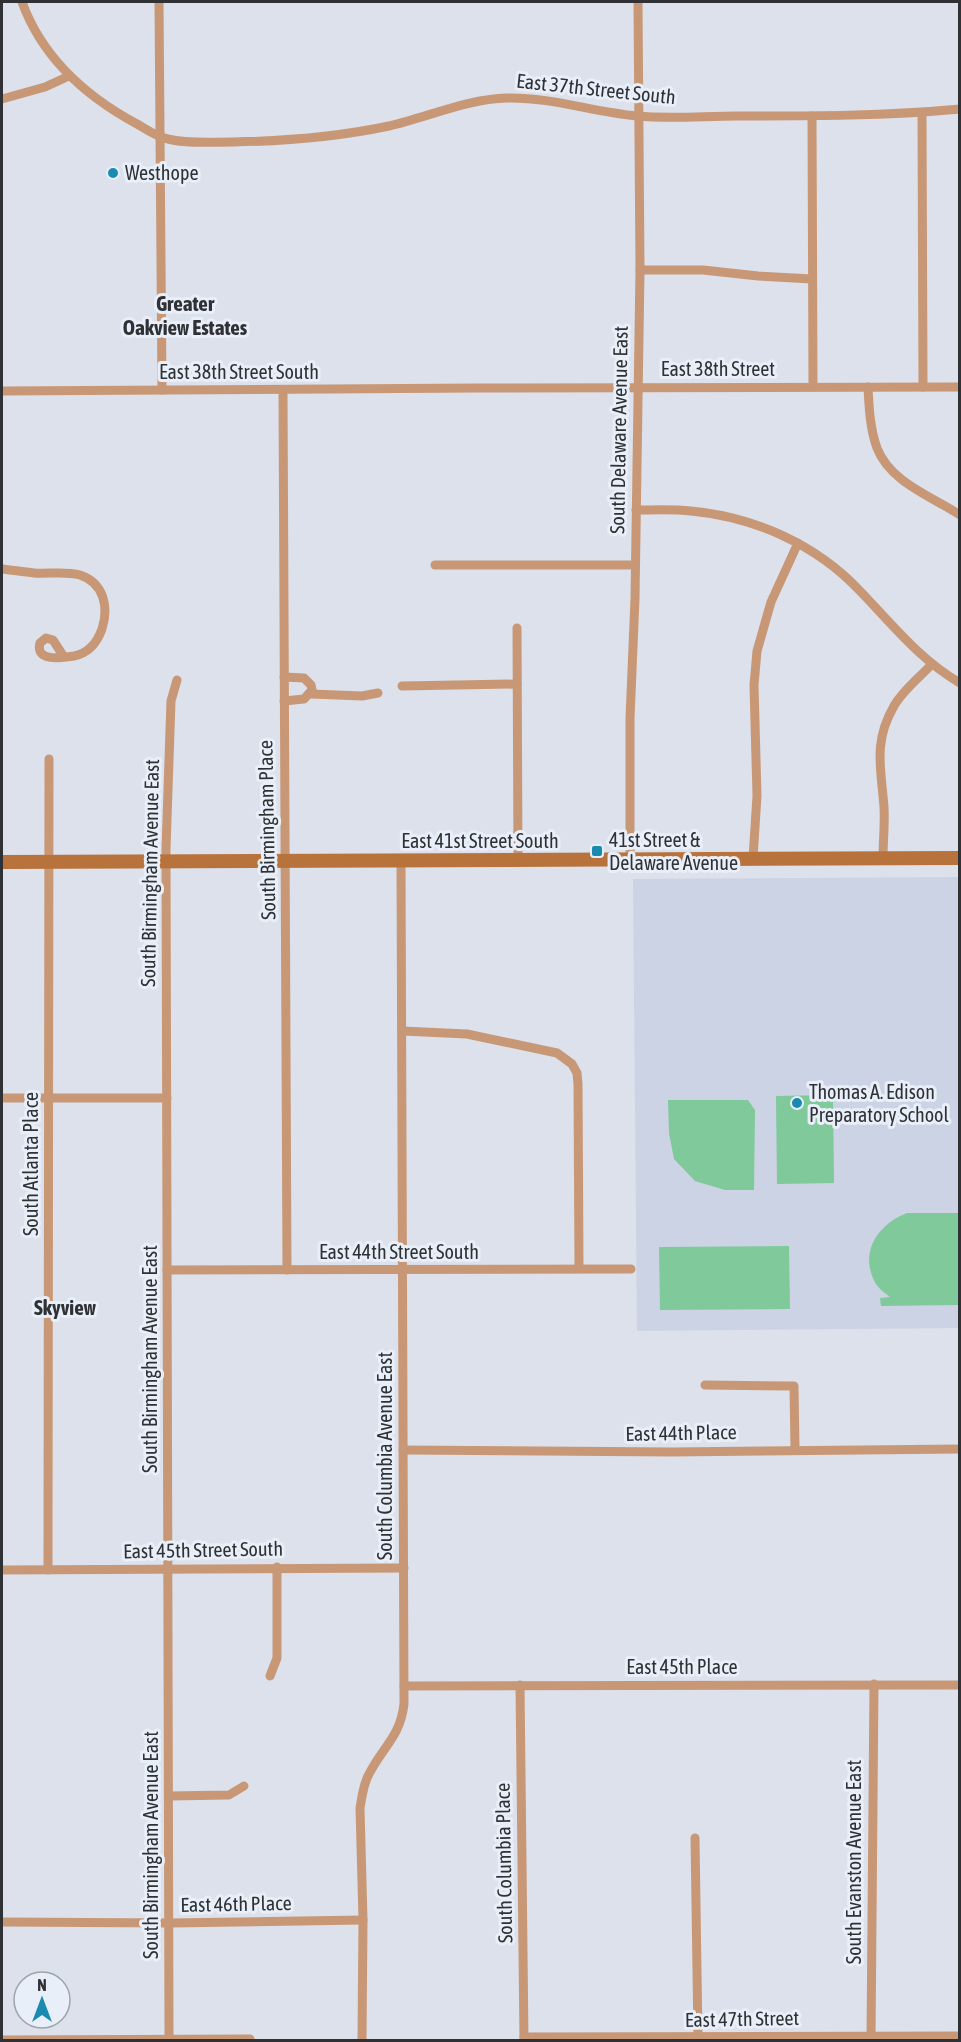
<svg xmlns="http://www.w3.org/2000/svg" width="961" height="2042" viewBox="0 0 961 2042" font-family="'Asap Condensed',sans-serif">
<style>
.built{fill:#cbd3e4}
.green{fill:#7fc99a}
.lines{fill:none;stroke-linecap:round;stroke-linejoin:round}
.minor{stroke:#c89876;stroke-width:9}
.secondary{stroke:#b8723b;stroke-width:14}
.poi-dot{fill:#1b8ab0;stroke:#e9eff9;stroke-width:2}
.labels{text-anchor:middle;stroke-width:6;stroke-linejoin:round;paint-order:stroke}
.street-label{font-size:20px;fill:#2f3135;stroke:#e9eff9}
.poi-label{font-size:20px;fill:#2f3135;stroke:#e9eff9;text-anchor:start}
.neighbourhood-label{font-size:21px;font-weight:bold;fill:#2f3135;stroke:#e9eff9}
</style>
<rect width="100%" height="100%" fill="#dce1ec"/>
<path class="built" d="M959 877V1328L637 1331 633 879Z"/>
<g class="green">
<path d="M833 1095 834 1183 777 1184 776 1096Z"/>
<path d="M668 1100H748L755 1110 754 1190H725L695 1181 674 1159 669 1133Z"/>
<path d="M907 1213H959V1305L881 1306 880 1298 890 1297C885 1293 879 1289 876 1284 858 1253 878 1224 907 1213Z"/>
<path d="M789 1246 790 1309 660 1310 659 1247Z"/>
</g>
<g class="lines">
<g class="minor">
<path d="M22 2C42 57 85 96 137 124 146 129 157 137 168 139 189 144 212 142 234 142 286 141 337 137 389 126 428 117 467 99 507 98 551 97 593 112 637 116 670 119 704 116 738 116 812 116 886 116 960 109"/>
<path d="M159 2 162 390"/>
<path d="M2 99 45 87 69 76"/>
<path d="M922 113 923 387"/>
<path d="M812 116 813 387"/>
<path d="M640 270H703L758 276 812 279"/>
<path d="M868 387C869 407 870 429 877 448 890 482 931 496 960 515"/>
<path d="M283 390 287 1270"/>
<path d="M2 391 477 388 960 387"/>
<path d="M636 510C654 510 673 509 691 511 754 517 816 544 860 591 892 624 919 659 960 683"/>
<path d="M435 565H635"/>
<path d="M2 569C12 570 23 572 34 573 48 574 67 571 80 575 104 583 109 607 102 629 97 643 89 653 74 656 61 658 35 662 40 643L46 638 53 640 64 657"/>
<path d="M517 628 518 860"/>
<path d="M284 677 304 678 311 685 312 690 304 699 284 701"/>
<path d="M402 686 517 684"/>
<path d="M311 694 362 696 378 693"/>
<path d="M753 858 757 796 754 685 757 651 771 602 798 543"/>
<path d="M883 858C883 841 885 824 884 807 881 768 873 742 894 706 903 690 919 678 931 665"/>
<path d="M630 859V718L635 599 640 270 638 2"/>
<path d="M402 1031 467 1034 557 1053 572 1064 577 1073 578 1084 579 1268"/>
<path d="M2 1098H167"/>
<path d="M167 1270 631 1269"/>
<path d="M705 1385 794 1386 795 1449"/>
<path d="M403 1450 672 1452 960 1449"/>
<path d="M2 1570 404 1568"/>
<path d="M48 1570 49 759"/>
<path d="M270 1676 277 1658V1567"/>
<path d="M520 1685 524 2040"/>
<path d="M404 1686 960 1685"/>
<path d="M169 1796 229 1795 244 1786"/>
<path d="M695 1838 698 2038"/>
<path d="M2 1922 170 1923 363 1920"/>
<path d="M524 2037 960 2036"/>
<path d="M169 2039 166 849 171 701 177 680"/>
<path d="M2 2040 250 2039"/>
<path d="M362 2040 363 1920 360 1808C362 1797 363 1786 368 1776 382 1747 400 1738 404 1704L401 861"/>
<path d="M871 2040 874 1684"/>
</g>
<path class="secondary" d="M2 862 960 858"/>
</g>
<g class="poi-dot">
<circle cx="113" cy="173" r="6"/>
<rect x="591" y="845" width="12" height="12" rx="3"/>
<circle cx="797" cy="1103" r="6"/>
</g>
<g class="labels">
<g class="street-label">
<text transform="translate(596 89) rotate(6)" y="7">East 37th Street South</text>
<text x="718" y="376">East 38th Street</text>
<text x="239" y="379">East 38th Street South</text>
<text transform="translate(619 430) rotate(-89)" y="7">South Delaware Avenue East</text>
<text transform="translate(267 830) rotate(-91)" y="7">South Birmingham Place</text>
<text x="480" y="848">East 41st Street South</text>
<text transform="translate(150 873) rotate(-89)" y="7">South Birmingham Avenue East</text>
<text transform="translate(31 1164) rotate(-90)" y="7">South Atlanta Place</text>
<text x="399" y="1259">East 44th Street South</text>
<text transform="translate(150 1359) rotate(-90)" y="7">South Birmingham Avenue East</text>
<text transform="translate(681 1433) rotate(-1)" y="7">East 44th Place</text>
<text transform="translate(385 1456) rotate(-90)" y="7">South Columbia Avenue East</text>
<text transform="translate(203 1550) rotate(-1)" y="7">East 45th Street South</text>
<text x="682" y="1674">East 45th Place</text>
<text transform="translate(151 1845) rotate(-90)" y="7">South Birmingham Avenue East</text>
<text transform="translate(854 1862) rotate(-90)" y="7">South Evanston Avenue East</text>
<text transform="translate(504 1863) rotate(-91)" y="7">South Columbia Place</text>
<text transform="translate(236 1904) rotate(-1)" y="7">East 46th Place</text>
<text transform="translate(742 2019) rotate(-1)" y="7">East 47th Street</text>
</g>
<g class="poi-label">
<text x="125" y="180">Westhope</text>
<text x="609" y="847">41st Street &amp;<tspan x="609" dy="23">Delaware Avenue</tspan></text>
<text x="809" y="1099">Thomas A. Edison<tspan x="809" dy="23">Preparatory School</tspan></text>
</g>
<g class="neighbourhood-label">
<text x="185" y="311">Greater<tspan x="185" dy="24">Oakview Estates</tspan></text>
<text x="65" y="1315">Skyview</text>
</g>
</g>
<rect width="961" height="2042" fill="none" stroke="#2f3135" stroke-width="6"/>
<g transform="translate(42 2000)"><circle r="28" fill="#e9eff9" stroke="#9fa3ab" stroke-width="1.5"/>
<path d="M0-4.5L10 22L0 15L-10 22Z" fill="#1b8ab0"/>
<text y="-9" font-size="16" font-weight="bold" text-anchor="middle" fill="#2f3135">N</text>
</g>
</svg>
